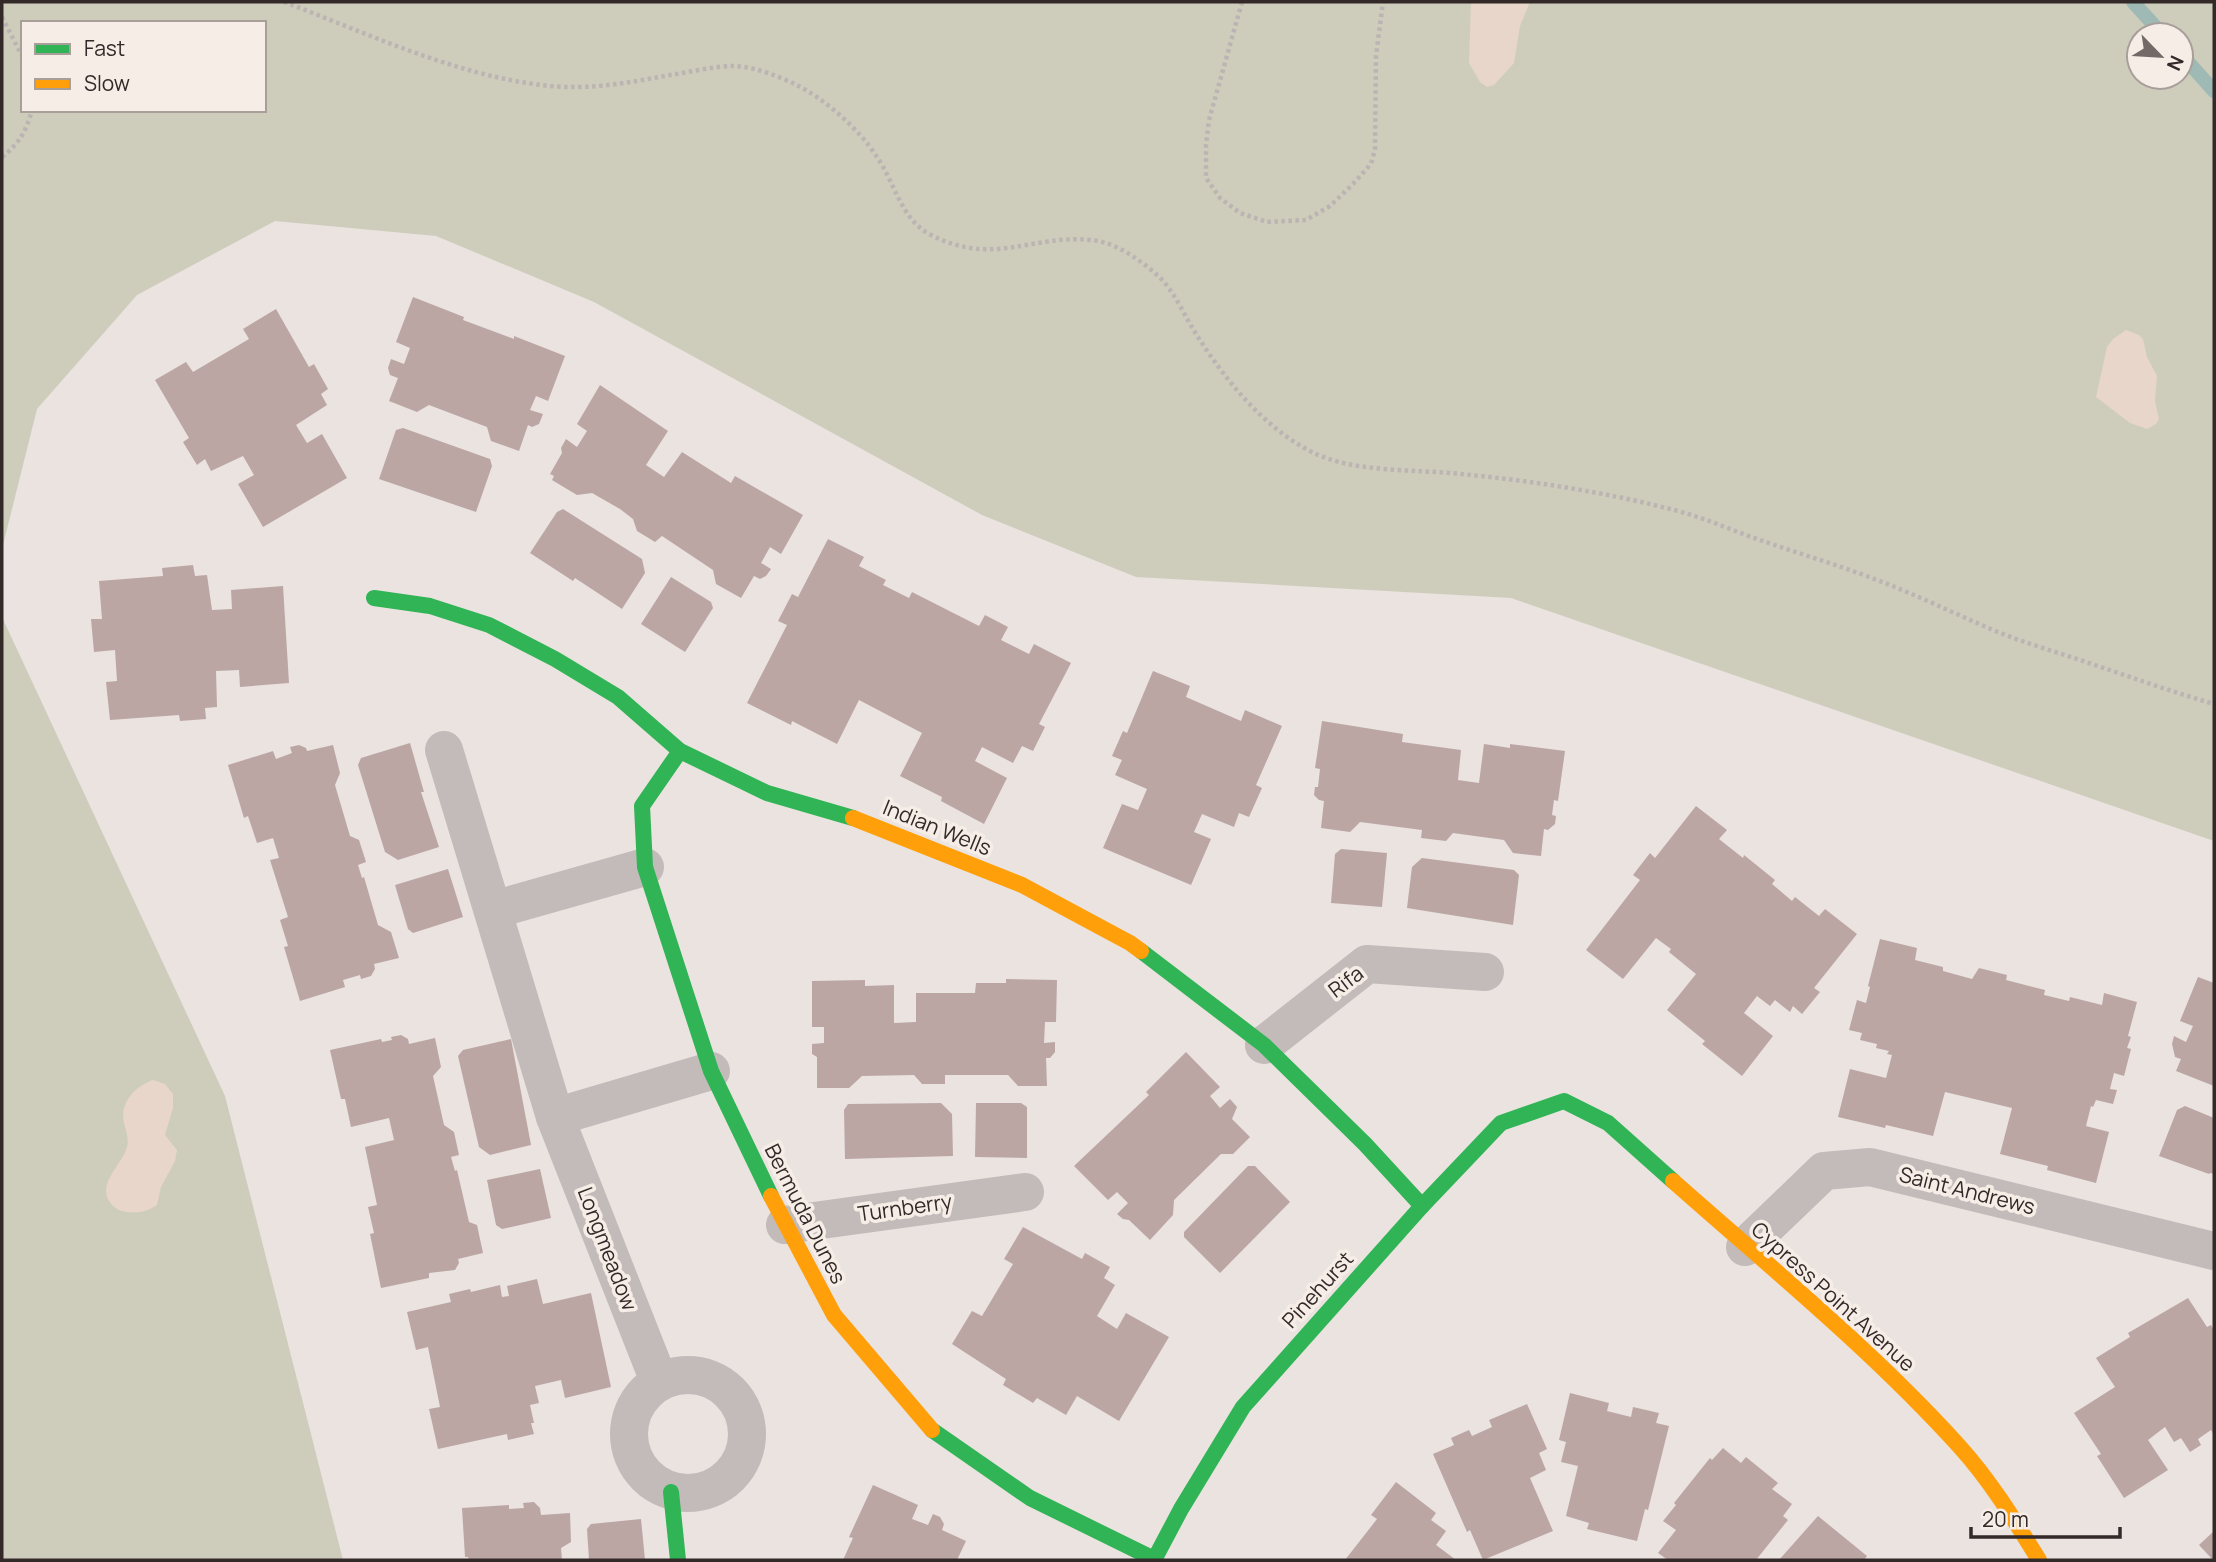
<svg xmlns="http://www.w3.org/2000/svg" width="2216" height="1562" viewBox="0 0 2216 1562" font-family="Manrope,sans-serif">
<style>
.green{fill:#cecdbc;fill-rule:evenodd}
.sand{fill:#e7d6c9}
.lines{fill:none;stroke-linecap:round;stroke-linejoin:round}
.stream{stroke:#9fb9b4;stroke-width:14}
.building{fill:#bba6a4}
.path{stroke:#bbb4b2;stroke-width:4.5;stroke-dasharray:3.5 3.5;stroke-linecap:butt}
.street{stroke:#c2bbb9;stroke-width:38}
.fast{stroke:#30b455;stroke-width:16}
.slow{stroke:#ff9f0a;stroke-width:16}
.labels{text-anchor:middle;stroke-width:7;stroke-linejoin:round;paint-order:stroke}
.street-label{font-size:21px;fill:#332928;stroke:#f6ede7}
</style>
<rect width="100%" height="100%" fill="#eae3e0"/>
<g class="green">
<path d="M2 2H2214V841L1511 598 1136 577 982 515 594 302 436 236 275 221 137 295 37 409 2 549ZM23 23H264V110H23ZM2139 35H2181V77H2139Z"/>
<path d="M2 617 225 1096 343 1560H2Z"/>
</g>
<g class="sand">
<path d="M1471 2H1530L1520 26 1514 63 1494 85 1487 87 1480 82 1469 63Z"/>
<path d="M2126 330 2139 335 2143 339 2147 357 2157 376 2155 401 2159 419 2156 424 2147 429 2130 423 2096 397 2107 347 2113 339Z"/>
<path d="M153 1080 165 1084 173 1094V1108L165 1135 177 1150 175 1161 161 1187 157 1205C146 1212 140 1213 127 1212 119 1211 114 1208 109 1201 98 1182 122 1165 127 1147 130 1136 123 1126 123 1115 124 1098 138 1085 153 1080Z"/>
</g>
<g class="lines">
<g class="stream">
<path d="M2133 2 2163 35"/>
<path d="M2181 54 2214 91"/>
</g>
</g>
<g class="building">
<path d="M413 297 464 317 463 320 514 339V336L565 356 548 401 536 396 530 410 543 414 539 424 532 427 528 425 519 451 491 441 487 427 429 405 417 412 389 401 398 378 390 375 388 368 391 359 404 364 410 348 396 342Z"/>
<path d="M276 309 309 367 314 364 328 389 321 394 327 405 296 425 307 443 322 434 347 478 263 527 238 484 254 475 243 456 211 471 205 459 197 465 183 442 189 438 155 380 186 362 193 372 249 339 243 329Z"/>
<path d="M600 385 668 431 646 465 664 477 682 452 731 483 735 476 803 515 781 554 770 547 761 563 771 569 766 576 760 579 754 576 741 598 716 584 713 570 662 536 655 542 637 531 633 519 620 509 592 493 577 495 552 480 554 476 550 474 562 453 561 448 566 439 577 447 587 431 577 424Z"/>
<path d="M403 428 490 459 492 466 476 512 379 479 396 430Z"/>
<path d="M563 509 642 559 645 573 622 609 575 578 573 581 530 553 557 512Z"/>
<path d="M828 539 864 557 859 566 886 580 883 585 909 598 912 592 979 626 985 615 1008 627 1001 640 1029 654 1034 644 1071 663 1039 724 1045 727 1033 751 1022 746 1013 763 982 747 975 761 1007 778 984 824 941 801 942 797 900 776 922 733 859 700 837 744 792 721 791 725 747 703 787 625 778 621 792 594 798 597Z"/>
<path d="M193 565 195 576 207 575 212 610 232 609 231 590 283 586 289 683 240 687 239 670 216 671 217 707 205 708 206 719 180 721 179 715 110 720 106 682 117 681 115 650 94 652 91 619H102L99 581 163 576 162 568Z"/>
<path d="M671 577 711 602 713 608 685 652 641 624Z"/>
<path d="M1153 671 1190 686 1186 697 1241 721 1245 710 1282 726 1256 785 1262 788 1249 817 1239 813 1234 827 1202 814 1194 832 1211 839 1191 885 1103 848 1122 804 1138 810 1147 789 1115 775 1122 760 1112 756 1123 731 1127 733Z"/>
<path d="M1322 721 1403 734 1402 742 1461 750 1458 780 1479 783 1484 744 1510 748V744L1565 751 1558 801 1554 800 1552 815 1556 816 1555 824 1548 830 1544 829 1541 856 1513 853 1504 840 1453 833 1446 841 1421 838 1422 830 1360 822 1350 832 1321 828 1324 801 1319 800 1314 795 1315 787H1318L1320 769 1315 768Z"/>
<path d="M410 743 424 792H421L439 847 398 860 385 852 358 765 361 758Z"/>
<path d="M299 745 306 748 307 751 333 745 340 773 335 785 350 836 359 840 366 862 358 865 362 878 364 877 378 925 391 932 399 958 374 964 375 969 371 976 361 979 360 975 343 980 345 987 300 1001 284 947 288 946 280 920 288 917 270 860 279 858 273 838 257 843 248 816 244 818 228 765 273 751 276 759 292 753 290 747Z"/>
<path d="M1696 806 1727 830 1719 839 1743 858 1744 855 1775 880 1772 884 1792 901 1795 897 1819 916 1825 909 1857 934 1814 988 1820 992 1802 1014 1793 1006 1790 1012 1775 1000 1770 1006 1757 996 1744 1013 1773 1036 1742 1076 1702 1044 1705 1041 1667 1010 1696 974 1669 952 1671 949 1656 938 1623 979 1586 950 1640 880 1633 875 1650 853 1655 858Z"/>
<path d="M1341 849 1387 853 1382 907 1331 903 1335 854Z"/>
<path d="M1422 858 1514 870 1519 875 1513 925 1407 908 1412 867Z"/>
<path d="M448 869 463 917 413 933 408 929 395 885Z"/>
<path d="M1880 939 1917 948 1915 960 1943 967V971L1972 979 1979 968 2007 975 2006 980 2045 990 2044 995 2069 1001 2070 997 2102 1005 2104 993 2137 1002 2128 1036 2131 1037 2127 1048 2131 1049 2124 1076 2114 1073 2110 1089 2117 1090 2113 1104 2096 1100 2093 1107 2091 1106 2086 1126 2109 1132 2096 1183 2047 1170 2048 1166 2000 1154 2012 1108 1945 1092 1933 1136 1886 1125 1885 1128 1838 1117 1850 1069 1886 1078 1892 1055 1887 1054 1889 1051 1876 1048 1877 1044 1860 1040 1862 1033 1849 1030 1857 1000 1866 1003 1870 987 1868 986Z"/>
<path d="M2198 977 2214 983V1086L2176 1071 2181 1059 2175 1057 2172 1044 2174 1036 2186 1042 2193 1026 2180 1021Z"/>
<path d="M1006 979 1057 980 1056 1022H1045L1044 1043 1055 1042V1052L1050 1058H1046L1047 1086H1018L1008 1075H945V1084H922L914 1075 862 1076 849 1088H817V1057L812 1054V1044L824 1043V1027H812V981L865 980V986L894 985V1023L916 1022V993H975L976 983H1006Z"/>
<path d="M401 1035 408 1039 409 1044 435 1038 441 1067 433 1076 444 1125 454 1132 459 1155 451 1157 455 1171 457 1170 469 1222 477 1225 483 1253 458 1259 459 1263 455 1270 429 1273V1278L381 1288 370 1234 374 1233 368 1207 377 1205 365 1147 394 1140 389 1118 351 1127 345 1099H341L330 1050 381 1039 382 1042 392 1040 391 1037Z"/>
<path d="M511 1039 531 1145 490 1155 479 1147 458 1056 463 1050Z"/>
<path d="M1186 1052 1220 1087 1210 1096 1220 1108 1230 1099 1237 1107 1232 1119 1250 1137 1233 1154H1221L1174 1200 1173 1215 1150 1240 1129 1220 1123 1219 1117 1214 1128 1203 1117 1192 1108 1200 1074 1166 1149 1095 1146 1092Z"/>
<path d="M941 1103 952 1114 953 1156 845 1159 844 1110 848 1104Z"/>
<path d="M976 1103H1021L1027 1107V1158L975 1157Z"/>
<path d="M2185 1106 2214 1118V1174L2210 1173 2209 1174 2159 1156 2177 1110Z"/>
<path d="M1248 1166H1255L1290 1202 1220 1273 1184 1237V1232Z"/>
<path d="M540 1169 551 1218 502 1229 496 1225 487 1180Z"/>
<path d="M1023 1227 1082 1259 1085 1253 1110 1267 1104 1278 1115 1285 1097 1316 1117 1329 1126 1313 1169 1337 1119 1421 1077 1396 1066 1415 1037 1398 1033 1403 1003 1385 1006 1379 952 1344 972 1311 982 1316 1013 1264 1004 1259Z"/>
<path d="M537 1279 543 1304 591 1293 611 1387 565 1398 561 1380 535 1386 539 1403 530 1405 534 1423H531L534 1434 508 1440 507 1434 438 1449 429 1409 440 1407 428 1347 416 1350 407 1312 451 1302 449 1294 470 1289 471 1292 500 1285 502 1297 509 1296 507 1286Z"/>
<path d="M2188 1298 2207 1327 2211 1325 2214 1331V1435L2211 1430 2198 1439 2201 1445 2190 1452 2181 1438 2174 1442 2165 1427 2148 1440 2168 1470 2124 1498 2097 1456 2101 1454 2074 1413 2115 1387 2096 1358 2130 1337 2128 1333Z"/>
<path d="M1570 1393 1609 1403 1607 1411 1631 1417 1633 1407 1659 1413 1656 1423 1669 1426 1648 1510 1645 1509 1637 1541 1587 1529 1589 1523 1566 1516 1578 1466 1561 1462 1566 1442 1559 1440Z"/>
<path d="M1527 1404 1547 1449 1539 1453 1546 1470 1530 1478 1553 1531 1483 1560 1470 1530 1467 1532 1433 1454 1454 1445 1451 1438 1469 1430 1472 1436 1492 1427 1489 1420Z"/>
<path d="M1723 1448 1741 1463 1746 1457 1778 1483 1772 1489 1792 1504 1783 1516 1788 1520 1756 1560H1668L1658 1553 1676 1530 1663 1521 1676 1505 1674 1503 1710 1458 1712 1460Z"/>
<path d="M1396 1482 1436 1513 1431 1520 1446 1531 1436 1545 1456 1560H1345L1377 1519 1371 1515Z"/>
<path d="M873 1485 918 1505 912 1519 928 1525 933 1514 940 1517 944 1524 942 1530 966 1541 957 1560H843L853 1538 849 1537Z"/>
<path d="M534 1502 540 1508 541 1515 570 1513 571 1542 561 1548 562 1560H469L468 1557H465L462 1508 509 1505V1509L524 1508 523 1503Z"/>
<path d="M1818 1516 1867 1556 1864 1560H1779Z"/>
<path d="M641 1519 645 1560H589L587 1529 591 1524Z"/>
<path d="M2214 1531V1560H2213L2199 1545Z"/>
</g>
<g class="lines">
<g class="path">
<path d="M284 2C367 33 452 74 541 85 584 91 628 83 670 75 691 72 714 66 735 66 755 67 778 76 797 85 826 100 859 129 877 157 895 183 901 220 931 235 994 267 1032 234 1091 240 1115 242 1139 259 1157 275 1173 289 1182 311 1193 329 1222 376 1262 427 1312 452 1353 473 1415 469 1461 474 1533 481 1605 492 1674 510 1706 518 1735 532 1766 542 1800 554 1835 564 1869 577 1913 593 1955 614 1998 632 2025 643 2053 651 2080 660 2125 675 2169 691 2214 704"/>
<path d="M1242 2 1209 120 1206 145V178L1220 198 1240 213 1267 222 1306 220 1330 206 1352 185 1371 164 1375 149 1376 56 1383 2"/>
<path d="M2 17 23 58"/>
<path d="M2 157C20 143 26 131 32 110"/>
</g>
<g class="street">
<path d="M444 750 555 1117 659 1381"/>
<path d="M493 910 645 867"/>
<path d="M1264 1045 1367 964 1485 972"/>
<path d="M555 1117 711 1071"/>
<path d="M785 1225 1025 1192"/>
<path d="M1745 1247 1824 1171 1870 1167 2214 1251"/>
<circle cx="688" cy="1434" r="59"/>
</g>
<g class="fast">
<path d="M374 598 430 606 489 625 555 659 618 697 680 751 767 793 853 818"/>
<path d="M680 751 642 806 645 867 711 1071 771 1196"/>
<path d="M1141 951 1264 1045 1365 1144 1422 1206"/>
<path d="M932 1430 1030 1498 1154 1559"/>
<path d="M671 1492 678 1560"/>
<path d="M1154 1560 1181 1509 1243 1407 1422 1206 1501 1123 1564 1101 1608 1123 1673 1181"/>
</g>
<g class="slow">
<path d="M853 818 1022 885 1130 943 1141 951"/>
<path d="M1673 1181C1770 1267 1872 1350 1959 1446 1990 1480 2015 1521 2039 1560"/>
<path d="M771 1196 834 1315 932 1430"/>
</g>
</g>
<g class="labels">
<g class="street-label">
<text transform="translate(937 828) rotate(22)" y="7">Indian Wells</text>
<text transform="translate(1346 982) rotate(-37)" y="7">Rifa</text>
<text transform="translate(1967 1191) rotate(14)" y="7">Saint Andrews</text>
<text transform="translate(905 1208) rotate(-8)" y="7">Turnberry</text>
<text transform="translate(805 1214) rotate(63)" y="7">Bermuda Dunes</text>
<text transform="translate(607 1249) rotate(69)" y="7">Longmeadow</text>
<text transform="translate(1318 1290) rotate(-48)" y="7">Pinehurst</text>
<text transform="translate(1833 1297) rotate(42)" y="7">Cypress Point Avenue</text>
</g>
</g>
<rect width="2216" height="1562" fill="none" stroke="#332928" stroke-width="7"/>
<rect x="21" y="21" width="245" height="91" fill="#f6ede7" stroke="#a89f9b" stroke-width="2"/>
<rect x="35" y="44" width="35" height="10" fill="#30b455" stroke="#a89f9b" stroke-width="2"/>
<text x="84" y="56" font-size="21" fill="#332928">Fast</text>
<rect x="35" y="79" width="35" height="10" fill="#ff9f0a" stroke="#a89f9b" stroke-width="2"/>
<text x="84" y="91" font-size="21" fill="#332928">Slow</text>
<g transform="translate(2160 56) rotate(115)"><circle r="33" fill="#f6ede7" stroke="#a89f9b" stroke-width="2"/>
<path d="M0-5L12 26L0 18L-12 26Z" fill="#736a68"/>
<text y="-10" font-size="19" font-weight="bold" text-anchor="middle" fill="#332928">N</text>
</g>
<path d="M1971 1527v10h149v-10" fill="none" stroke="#332928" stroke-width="3.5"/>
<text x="1982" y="1527" font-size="21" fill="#332928" stroke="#f6ede7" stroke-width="5" paint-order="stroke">20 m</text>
</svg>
